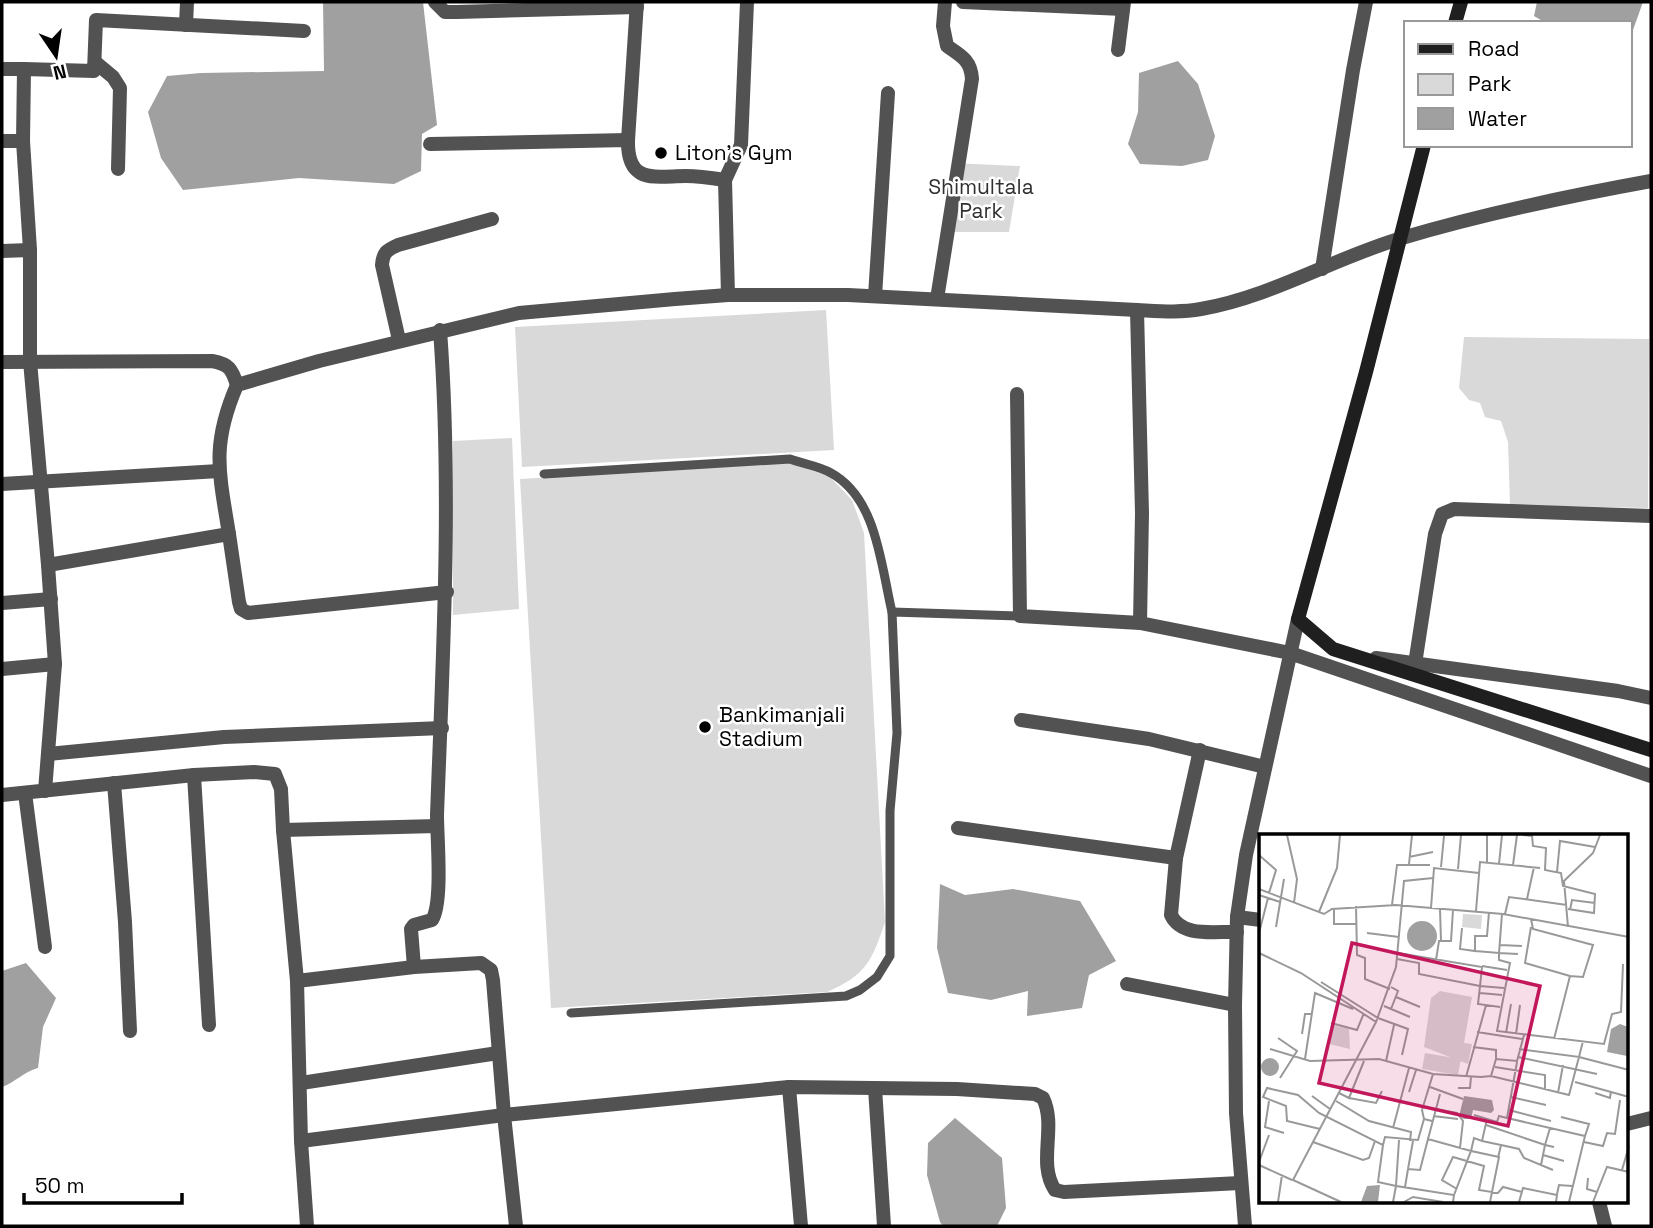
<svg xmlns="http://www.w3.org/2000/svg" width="1653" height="1228" viewBox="0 0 1653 1228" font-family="'Space Grotesk',sans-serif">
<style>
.green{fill:#d9d9d9}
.water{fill:#a0a0a0}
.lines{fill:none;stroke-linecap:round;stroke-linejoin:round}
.lane{stroke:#525252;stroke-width:9}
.street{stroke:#525252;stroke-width:14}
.secondary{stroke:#1f1f1f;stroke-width:14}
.poi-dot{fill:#000;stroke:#fff;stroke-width:2.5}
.labels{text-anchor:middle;stroke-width:5;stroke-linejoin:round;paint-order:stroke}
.poi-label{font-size:21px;fill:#000;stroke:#fff;text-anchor:start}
.park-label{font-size:21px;fill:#303030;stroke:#fff}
.inset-road{fill:none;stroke:#999;stroke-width:2}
.view{fill:#c2185b;fill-opacity:0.15;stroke:#c2185b;stroke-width:3.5}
.inset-edge{fill:none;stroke:#000;stroke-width:3.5}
</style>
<rect width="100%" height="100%" fill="#fff"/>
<g class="green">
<path d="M952 163 1020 166 1009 232H944Z"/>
<path d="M826 310 834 450 522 467 515 327Z"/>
<path d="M1464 337 1649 339 1648 508 1510 505 1508 442 1501 421 1485 417 1480 403 1469 400 1459 388Z"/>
<path d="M512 438 519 609 453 615V441Z"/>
<path d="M789 463 829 476 852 500 864 533 885 922C872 961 866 975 827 992L551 1008 520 479Z"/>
</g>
<g class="water">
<path d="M323 2H423L437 125 422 134 421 171 394 184 299 178 183 190 161 158 148 112 167 76 201 73 324 71Z"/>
<path d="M1537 2H1643L1633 30H1630V23H1546L1534 16Z"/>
<path d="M1178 61 1198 84 1215 136 1208 160 1182 166 1140 164 1128 144 1138 112 1139 73Z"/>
<path d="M940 884 965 895 1013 889 1080 901 1116 961 1089 975 1082 1008 1027 1016 1028 991 991 1000 948 993 937 948Z"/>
<path d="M26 963 56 998 43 1027 38 1068C23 1072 16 1082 2 1087V971Z"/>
<path d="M955 1118 1002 1158 1006 1208 997 1226H943L940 1222 927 1175 928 1143Z"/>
</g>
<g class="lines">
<g class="lane">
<path d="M544 474 790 459C803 464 819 466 831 473 877 498 881 566 892 612"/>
<path d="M571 1013 846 996 860 990 877 977 890 956V811L897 733 892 612 1020 616"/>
</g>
<g class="street">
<path d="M435 2 445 12H457L637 7"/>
<path d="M963 2 1123 9"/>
<path d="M186 25 187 2"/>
<path d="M1118 50 1124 2"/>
<path d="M95 62 113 77 120 88 118 169"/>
<path d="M2 69H24"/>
<path d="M628 140 637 2"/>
<path d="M2 141H23"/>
<path d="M430 144 628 140C627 185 655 176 686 176 699 176 712 178 725 180"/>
<path d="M2 251 30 250"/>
<path d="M1322 269 1353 70 1366 2"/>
<path d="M728 295 725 180 741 145 747 2"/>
<path d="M875 296 888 93"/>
<path d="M937 299 972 79C971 61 962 56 947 46L943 26 945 2"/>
<path d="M1137 310 1142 513 1140 623"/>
<path d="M399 340 382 265C383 252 387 250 398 245L492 219"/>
<path d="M2 362 212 361C229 364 232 369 237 385"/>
<path d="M1017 394 1020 616 1140 623 1290 653 1651 776"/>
<path d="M2 484 219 471"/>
<path d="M229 534 239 602 241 609 248 613 447 592"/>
<path d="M48 565 30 361V250L23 141 24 69 94 71 96 20 304 31"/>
<path d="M2 603 51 599"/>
<path d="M1376 658 1618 691 1651 698"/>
<path d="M1415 664 1435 534 1442 514 1454 509 1651 516"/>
<path d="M2 669 55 664"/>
<path d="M1021 720 1149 739 1265 767"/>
<path d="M1200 750 1176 858 1171 915C1182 938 1215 931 1237 932"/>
<path d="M48 754 224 737 442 728"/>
<path d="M194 775 209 1025"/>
<path d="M114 783 125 922 130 1031"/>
<path d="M45 791 55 664 48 565 229 534C219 472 211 445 237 385L319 361 519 313 675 299 728 295H848L1137 310C1158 311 1180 313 1201 309 1271 297 1334 258 1402 238 1483 214 1568 196 1651 181"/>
<path d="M25 793 45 947"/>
<path d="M2 795 194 775 254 772 275 774 281 789 283 830 297 981 301 1141 307 1226"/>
<path d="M958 828 1176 858"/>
<path d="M283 830 437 826"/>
<path d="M1237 917 1261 920"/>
<path d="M414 967 411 929 414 925 432 920C443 903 437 838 437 815 443 653 452 492 440 330"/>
<path d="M297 981 414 967 481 963 491 970 493 980 504 1115 301 1141"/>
<path d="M1127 984 1235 1005"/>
<path d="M301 1083 498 1053"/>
<path d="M789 1087 801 1226"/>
<path d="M875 1088 884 1226"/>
<path d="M1627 1124 1651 1118"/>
<path d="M1599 1202 1605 1226"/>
<path d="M516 1226 504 1115 789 1087 957 1089 1035 1094 1043 1098C1057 1127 1037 1163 1055 1190L1064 1192 1240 1183"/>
<path d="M1245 1226 1236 1113 1235 1005 1237 917 1246 855 1298 619"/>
</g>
<g class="secondary">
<path d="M1455 23 1461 2"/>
<path d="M1424 145 1366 372 1298 619 1333 649 1651 750"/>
</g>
</g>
<g class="poi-dot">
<circle cx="661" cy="153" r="7"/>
<circle cx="705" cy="727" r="7"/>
</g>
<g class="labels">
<g class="poi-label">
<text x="675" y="160">Liton's Gym</text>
<text x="719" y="722">Bankimanjali<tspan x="719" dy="24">Stadium</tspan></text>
</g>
<g class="park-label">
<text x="981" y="194">Shimultala<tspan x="981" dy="24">Park</tspan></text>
</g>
</g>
<g transform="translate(1259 834)">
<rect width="369" height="369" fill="#fff"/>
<path d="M204 80 223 81 222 95 203 93ZM181 157 213 163 205 209 213 210 209 230 165 213 172 164ZM74 191 90 195 91 215 70 210ZM166 219 202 225 199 241 163 235Z" fill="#d9d9d9"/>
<path d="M148 102a15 15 0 1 1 30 0a15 15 0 1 1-30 0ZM361 190 369 193 368 222 348 218 352 195ZM2 233a9 9 0 1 1 18 0a9 9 0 1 1-18 0ZM205 262 233 266 235 276 232 279 214 276 212 285H205L200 282ZM121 351 119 368H102L108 352Z" fill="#a0a0a0"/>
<path class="inset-road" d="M28 1 38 45 35 69M264 1 273 2 274 12 287 14 286 36 302 39 304 52 336 60 335 79 309 75M0 21 17 36 10 59M150 23 174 18M228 28V1M150 30 153 1M240 30 243 1M254 31 258 1M182 33 185 2M199 35 202 1M298 38 301 7 336 13M0 55 65 80 73 75 137 71 244 80 370 103M0 61 21 68M268 65 275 33M133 71 138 31H171M97 72 98 121 106 124V145L131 155M172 74 175 34 220 39M75 75V90H97M181 75 182 107M311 76 313 66 336 69M217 77 221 28 281 34M60 78 78 34 81 1M246 80 250 63 308 71M272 85 274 95 334 111 324 143 311 142 295 205M17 93 25 45M272 93 266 129 311 142M309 93 305 47 334 19 341 1M203 94 201 115 216 117V102H228L230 78M0 99 9 64M108 99 140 103M241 111 263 112M216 117 240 119 243 80M0 119 42 139 117 188 34 346 82 368M259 120 240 119V126L251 129 238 197 345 210 353 180 362 178 364 130M138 125 160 129V140L221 152 223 133 139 119M177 126 180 107H192L194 76M223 132 248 136M62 148 119 184 149 195 143 221M221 159 243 161M137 163 161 173M125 172 151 183M241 173 219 170 221 152 245 154M132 175 139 157 132 153M117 188 137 133 145 47 174 44M72 189 98 196 105 179M218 198 263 205M247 199 252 170M43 200 46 180H53M257 200 261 171M19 204 38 217 21 244M214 213 237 216V225M11 215 51 227 120 225 174 240 222 243 232 242 237 225 258 227 265 201M260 215 320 223 324 207M259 223 338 240M46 225 56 159 94 175M127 227 135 191M236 233 286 241V256M232 242 310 261 320 223 370 236M207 243 227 171M316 248 370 263M171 253 204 265M199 254H211L212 243M150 258 157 236M80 259 90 264 105 227M299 259 304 231M336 259 351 264 352 257M53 262 71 275M252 263 287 271M90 264 117 269 123 257M10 267 6 293 25 299M77 267 110 287 152 298 151 307M176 275 198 279 204 287 201 314M250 276 292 287M215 281 238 288 240 282 248 284 258 228M174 282 199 285M248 284 326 302 330 290 302 283M165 285 163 276 174 240M227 291 286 311 291 294M134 294 150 234M61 295 28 287 27 272 4 263 8 254 39 261 60 279 124 311 119 348 137 352 140 306M169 305 181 260M223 307 242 311 239 324M54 308 104 326 110 324 116 307M325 308 344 312 348 299 356 300 361 266M124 311 126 303 159 306 165 285 173 287M242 311 260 315 265 324 294 336M284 321 305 327M0 328 10 301M0 331 33 346M282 331 286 311 295 313M149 335 154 307M363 336 370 312M329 344 328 355 338 358M146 353 149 335 161 336 169 305 212 317 215 304 223 307 228 285M198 355 183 346 194 323 225 332 220 356 239 359 244 353 263 358M298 360 300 351 313 352M195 361 212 317 240 323 231 368M19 368 23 341M134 368 137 352 195 361 194 368M145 368 154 363 184 368M260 368 264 354 298 361 297 368M310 368 326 302M334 368 348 333 370 338"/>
<path class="view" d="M93 109 281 152 249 292 60 249Z"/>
<rect width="369" height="369" class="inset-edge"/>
</g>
<rect width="1653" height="1228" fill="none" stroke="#000000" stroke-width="7"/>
<rect x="1404" y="21" width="228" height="126" fill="#ffffff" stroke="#999999" stroke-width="2"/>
<rect x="1418" y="44" width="35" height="10" fill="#1f1f1f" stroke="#999999" stroke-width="2"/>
<text x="1468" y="56" font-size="21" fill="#000000">Road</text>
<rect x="1418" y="74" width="35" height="21" fill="#d9d9d9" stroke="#999999" stroke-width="2"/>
<text x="1468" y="91" font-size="21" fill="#000000">Park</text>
<rect x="1418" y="108" width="35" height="21" fill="#a0a0a0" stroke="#999999" stroke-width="2"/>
<text x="1468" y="126" font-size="21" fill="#000000">Water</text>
<g transform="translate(56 56) rotate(167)" stroke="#ffffff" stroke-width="5" paint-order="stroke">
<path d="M0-5L12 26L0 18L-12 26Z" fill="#000000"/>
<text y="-10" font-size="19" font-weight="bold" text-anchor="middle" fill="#000000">N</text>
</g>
<path d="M24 1193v10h158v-10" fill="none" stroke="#000000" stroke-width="3.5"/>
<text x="35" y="1193" font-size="21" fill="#000000" stroke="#ffffff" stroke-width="5" paint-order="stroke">50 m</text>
</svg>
